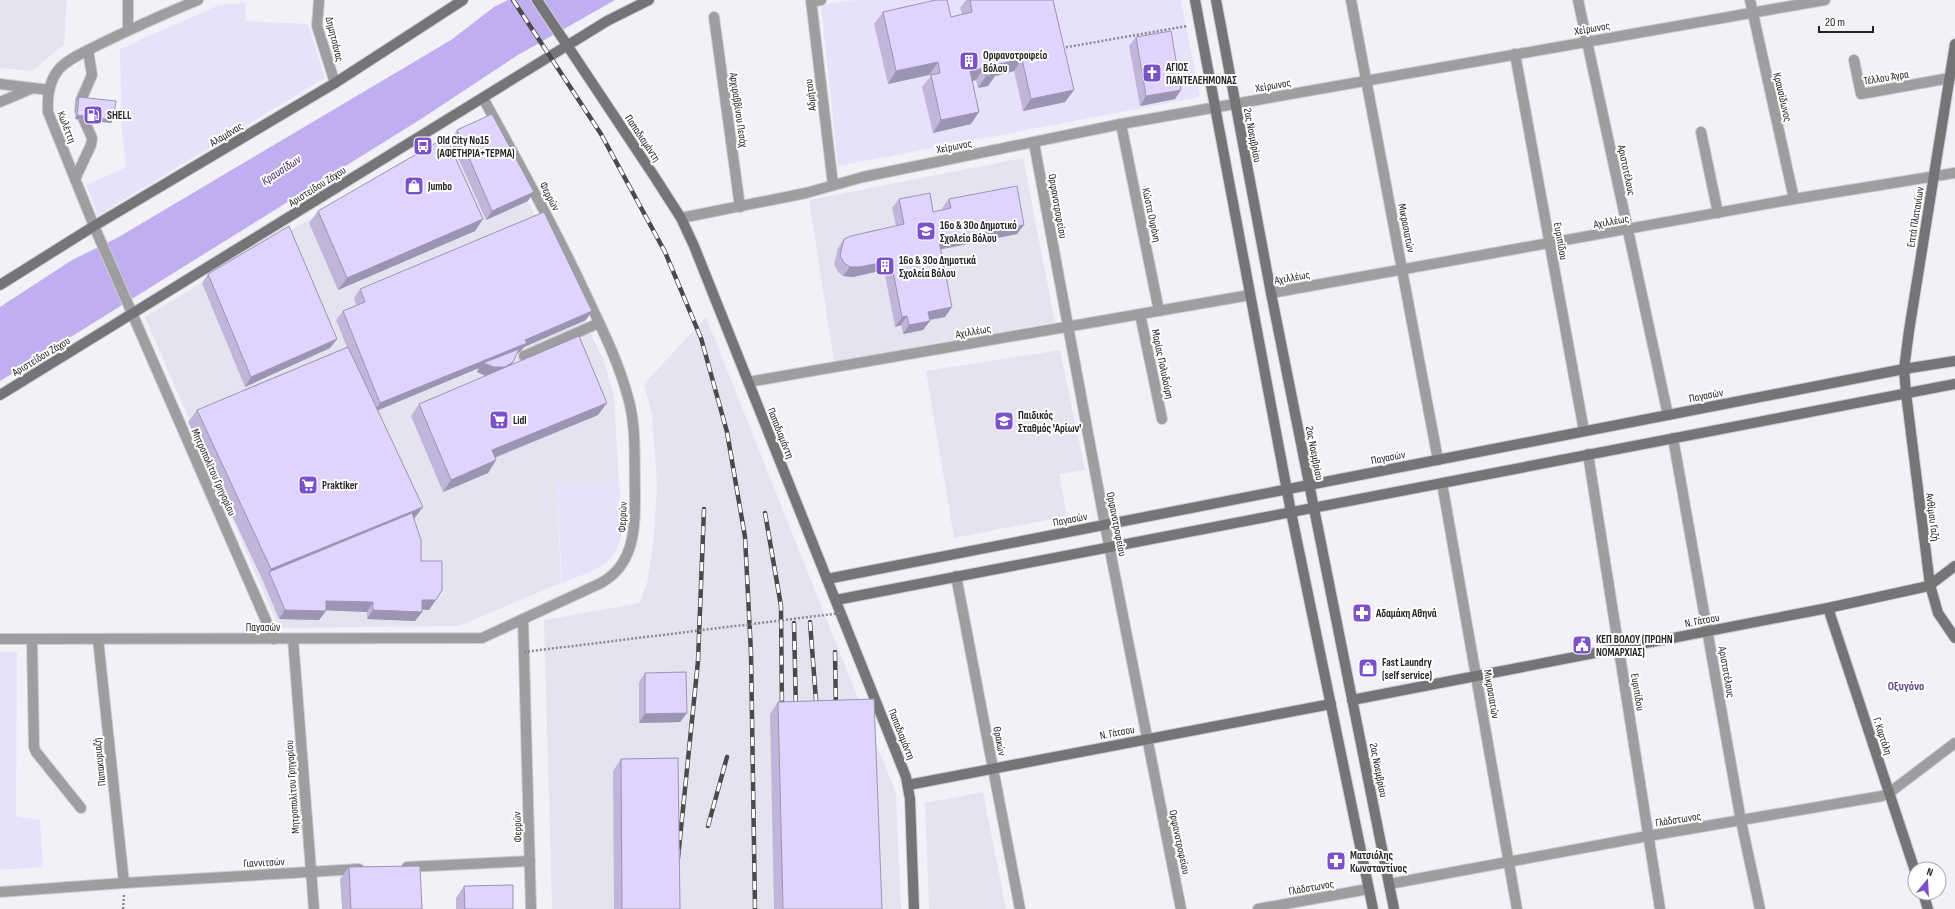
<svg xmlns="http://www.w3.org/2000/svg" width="1955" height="909" viewBox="0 0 1955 909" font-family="'Sofia Sans Condensed',sans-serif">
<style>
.built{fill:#e6e3f1}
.green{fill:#e7e1fa}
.water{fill:#c0aef1}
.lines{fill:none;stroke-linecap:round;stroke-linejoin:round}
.lane-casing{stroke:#ceccd2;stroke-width:12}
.street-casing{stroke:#ceccd2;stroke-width:12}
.secondary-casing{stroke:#ceccd2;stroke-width:12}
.path{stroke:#8a898e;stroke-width:2.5;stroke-dasharray:2 2;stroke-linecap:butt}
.lane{stroke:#9e9da0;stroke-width:10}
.street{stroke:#9e9da0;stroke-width:10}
.secondary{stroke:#757578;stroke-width:10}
.rail-casing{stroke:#4a4a4d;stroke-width:4.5}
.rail{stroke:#fff;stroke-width:3;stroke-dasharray:9;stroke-linecap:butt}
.path-bridge{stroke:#8a898e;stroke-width:2.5;stroke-dasharray:2 2;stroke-linecap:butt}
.wall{fill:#bfb6da}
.shaded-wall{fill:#9b94b2}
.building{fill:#ded4fe;stroke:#9b94b2}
.labels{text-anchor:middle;stroke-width:4;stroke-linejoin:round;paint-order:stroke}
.street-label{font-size:11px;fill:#242426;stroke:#fff}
.poi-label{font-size:11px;font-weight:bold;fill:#242426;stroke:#fff;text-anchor:start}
.water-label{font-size:12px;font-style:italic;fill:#3e226e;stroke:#fff}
.neighbourhood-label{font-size:12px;font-weight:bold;fill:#584582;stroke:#fff}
</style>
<rect width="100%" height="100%" fill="#f3f1f8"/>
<g class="built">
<path d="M0 0H67L64 44 32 71 0 68Z"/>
<path d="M485 124 528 201 604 361 614 396 619 482 557 483 561 583 459 626 279 628 145 317 282 235 435 148Z"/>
<path d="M1023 158 1055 322 834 361 809 200Z"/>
<path d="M706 317 896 793 901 909H552L544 620 639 603 647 583 653 546 657 486 652 416 644 384Z"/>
<path d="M1060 350 1085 470 1059 474 1067 516 954 538 926 371Z"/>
<path d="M983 792 1006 909H929L925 803Z"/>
</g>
<g class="green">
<path d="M855 0H995L960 8 964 24 929 75 932 85 962 84 976 80 978 88 988 86 987 78 1014 71 1023 111 1042 0H1181L1200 97 838 166 821 5Z"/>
<path d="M246 3 245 21 308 24 325 78 98 215 86 185 126 167 122 131 120 49 219 5Z"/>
<path d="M619 482C621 507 630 547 604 564 592 573 575 577 562 583L557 483Z"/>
<path d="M0 652H17L16 816 40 820 43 867 0 870Z"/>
</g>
<path class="water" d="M508 0H615L518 55 421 119 0 381V307L72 260 117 238 451 40 494 7Z"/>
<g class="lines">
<defs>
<g id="lane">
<path d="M0 102 33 88"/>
<path d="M75 179 91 145 92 138 80 111 81 100 92 75 88 50"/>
<path d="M524 356 599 323"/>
<path d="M32 639 34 747 36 752 81 808"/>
</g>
<g id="street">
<path d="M198 0C164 14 131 29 98 45 85 52 69 58 59 69 49 81 47 96 48 112L94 226 274 639"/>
<path d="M319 0 317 26 335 83"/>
<path d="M811 0 833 185"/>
<path d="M1351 0 1438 460"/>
<path d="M1578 0 1668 415"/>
<path d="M1750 0 1794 199"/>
<path d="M811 2 821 0"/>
<path d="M714 17 740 207"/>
<path d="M128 30V0"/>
<path d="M1515 54 1584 431"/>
<path d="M1854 60 1861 94 1950 78"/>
<path d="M0 84 49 90"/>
<path d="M1121 124 1159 311"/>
<path d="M1701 132 1718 213"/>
<path d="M1034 143 1105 525 1181 909"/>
<path d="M681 218 806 193 863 177 1121 124 1825 0"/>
<path d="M1271 293 1794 199 1955 173"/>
<path d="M1140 314 1162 419"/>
<path d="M748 382 1250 295"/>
<path d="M1673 438 1741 821 1760 909"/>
<path d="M1588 454 1660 909"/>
<path d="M1442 483 1517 909"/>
<path d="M956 576 1020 909"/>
<path d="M523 619 531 909"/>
<path d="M0 639 482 638 601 583C635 564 635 528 635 493 634 460 637 425 627 394 618 361 602 329 588 299 556 230 519 164 483 98"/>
<path d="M98 639 124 883"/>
<path d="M293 639 314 909"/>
<path d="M407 867 530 861"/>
<path d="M1389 884 1648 836 1882 796 1889 793 1955 743"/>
<path d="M0 892 124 883 359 869"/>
<path d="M1258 909 1368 889"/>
</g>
<g id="secondary">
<path d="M537 0 654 176 681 218 694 246 906 777 910 799 914 909"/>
<path d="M1195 0 1291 512 1373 909"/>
<path d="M1216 0 1271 293 1394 909"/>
<path d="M1955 44 1909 331 1904 369 1906 393 1930 585 1938 613 1955 638"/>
<path d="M0 285 94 226 335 83 463 0"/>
<path d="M0 395 607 21 649 0"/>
<path d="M827 579 1904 369 1955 361"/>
<path d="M836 600 1955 384"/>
<path d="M1828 608 1915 871"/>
<path d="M1352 700 1828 608 1924 587 1930 585 1955 566"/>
<path d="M908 785 1331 704"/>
<path d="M1923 893 1928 909"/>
</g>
</defs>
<use href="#lane" class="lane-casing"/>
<use href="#street" class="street-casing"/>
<use href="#secondary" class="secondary-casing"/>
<g class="path">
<path d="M1062 48 1187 26"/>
<path d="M123 909 124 895"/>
</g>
<use href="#lane" class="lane"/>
<use href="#street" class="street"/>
<use href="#secondary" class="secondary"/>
<defs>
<g id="rail">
<path d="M513 0 601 134 665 252 701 338 727 432 745 537 751 653 755 909"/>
<path d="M765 513 781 606 782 712"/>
<path d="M810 622 817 713"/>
<path d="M794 623 796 712"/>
<path d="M835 652 836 712"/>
<path d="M708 826 727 757"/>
<path d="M678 858 698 661 704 509"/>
</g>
</defs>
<use href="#rail" class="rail-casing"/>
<use href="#rail" class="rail"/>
<path class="path-bridge" d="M524 652 841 613"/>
</g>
<g class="wall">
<path d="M966 0H1053L1074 90 1065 102 1023 111 1014 71 995 76 988 86 978 88 976 80 972 81 971 124 933 133 922 87 930 77 929 75 888 84 874 24 883 12 951 17 962 14 960 8Z"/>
<path d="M1136 37 1175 99 1140 106 1129 46Z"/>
<path d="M79 97 113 120 111 123 75 119 77 100Z"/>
<path d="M457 130 528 201 486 220 450 140Z"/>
<path d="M899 199 933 212 943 210 942 208 949 199 1017 234 941 249 945 317 930 320 923 330 903 334 901 325 895 327 884 270 853 277 843 276 838 272 834 264 838 248 844 239 896 226 892 208Z"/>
<path d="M318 211 475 231 338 290 309 223Z"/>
<path d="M208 274 337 339 330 348 245 387 202 283Z"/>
<path d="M360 289 592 311 586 320 524 347 520 352 517 353 513 362 511 365 598 415 495 458 496 460 488 473 443 492 411 416 419 404 486 376 477 372 479 368 377 410 414 519 429 610 422 609V612L415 621 367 619V612L326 610 319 620 279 619 263 581 188 422 197 410 347 347 336 320 343 311 356 305 354 298Z"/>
<path d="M645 673 687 713 680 722 639 723V682Z"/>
<path d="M778 702 882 909H774L770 714Z"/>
<path d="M621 759 680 909H614L613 771Z"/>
<path d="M349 867 422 909H342L340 879Z"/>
<path d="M464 886 513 909H456V898Z"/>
</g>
<g class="shaded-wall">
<path d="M1022 59 1014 71 995 76 988 86 978 88 986 76 995 65Z"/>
<path d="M938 62 929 75 888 84 896 71Z"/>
<path d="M984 68 976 80 962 84 970 71Z"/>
<path d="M1074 90 1065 102 1023 111 1031 99Z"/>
<path d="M1181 90 1175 99 1140 106 1146 96Z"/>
<path d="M979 112 971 124 933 133 941 120Z"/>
<path d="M77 115 113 120 111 123 75 119Z"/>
<path d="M534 192 528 201 486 220 492 211Z"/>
<path d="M483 219 475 231 338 290 347 278Z"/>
<path d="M1024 225 1017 234 933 251 939 241Z"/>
<path d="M891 261 884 270 853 277 843 276 850 267Z"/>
<path d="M952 307 945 317 922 321 928 312Z"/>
<path d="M592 311 586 320 524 347 520 352 488 365 513 362 507 371 488 377 477 372 479 368 374 412 380 403Z"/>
<path d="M907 316 901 325 895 327 902 317Z"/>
<path d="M930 321 923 330 903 334 909 325Z"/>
<path d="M337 339 330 348 245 387 251 377Z"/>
<path d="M607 403 598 415 483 462 492 450Z"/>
<path d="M496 460 488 473 443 492 451 480Z"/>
<path d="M423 507 414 519 269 572 271 569Z"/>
<path d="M422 600H436L429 610 416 609Z"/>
<path d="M326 601 373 602 367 612 320 610Z"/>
<path d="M285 610 326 611 319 620 279 619Z"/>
<path d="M373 610 422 612 415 621 367 619Z"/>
<path d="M687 713 680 722 639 723 645 714Z"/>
</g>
<g class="building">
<path d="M936 0H947L951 17 972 12 970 0H1053L1074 90 1031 99 1022 59 995 65 997 73 986 76 984 68 970 71 979 112 941 120 931 75 940 73 938 62 896 71 883 12Z"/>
<path d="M1171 31 1181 90 1146 96 1136 37Z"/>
<path d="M79 97 116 101 113 120 77 115Z"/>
<path d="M492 114 534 192 492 211 457 130Z"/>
<path d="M446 137 483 219 347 278 318 211Z"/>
<path d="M1017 186 1024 225 939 241 952 307 928 312 930 321 909 325 907 316 902 317 891 261 859 267H850L844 263 840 255 844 239 851 236 904 224 899 199 930 193 933 212 951 208 949 199Z"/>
<path d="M544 212 592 311 525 340 527 343 380 403 343 311 365 302 360 289Z"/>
<path d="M289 226 337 339 251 377 208 274Z"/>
<path d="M579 336 607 403 492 450 496 460 451 480 419 404Z"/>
<path d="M348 347 423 507 271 569 197 410Z"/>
<path d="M519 349 513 362 505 367H494L483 363Z"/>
<path d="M412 513 421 540V561H442V590L436 600H422V612L373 610V602L326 601V611L285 610 269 572Z"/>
<path d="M686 672 687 713 645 714V673Z"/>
<path d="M874 699 882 909H783L778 702Z"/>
<path d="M678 758 680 909H622L621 759Z"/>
<path d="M420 866 422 909H351L349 867Z"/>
<path d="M513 885V909H465L464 886Z"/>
</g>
<defs>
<symbol id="building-square" viewBox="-11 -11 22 22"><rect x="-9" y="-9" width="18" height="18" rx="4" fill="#7c52cb" stroke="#fff"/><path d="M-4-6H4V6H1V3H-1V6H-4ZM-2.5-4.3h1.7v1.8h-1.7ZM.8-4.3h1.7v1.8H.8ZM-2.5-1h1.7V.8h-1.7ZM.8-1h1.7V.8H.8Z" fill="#fff"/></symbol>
<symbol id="church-square" viewBox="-11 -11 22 22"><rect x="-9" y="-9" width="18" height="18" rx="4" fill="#7c52cb" stroke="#fff"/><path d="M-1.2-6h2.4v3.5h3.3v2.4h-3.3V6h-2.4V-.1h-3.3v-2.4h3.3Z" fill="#fff"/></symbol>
<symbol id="fuel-square" viewBox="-11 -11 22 22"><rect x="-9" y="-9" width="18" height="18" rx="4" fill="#7c52cb" stroke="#fff"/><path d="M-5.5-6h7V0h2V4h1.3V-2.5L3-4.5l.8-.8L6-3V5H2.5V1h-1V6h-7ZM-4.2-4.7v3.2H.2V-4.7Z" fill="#fff"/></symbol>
<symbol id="bus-square" viewBox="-11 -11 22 22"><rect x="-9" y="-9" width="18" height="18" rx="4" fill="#7c52cb" stroke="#fff"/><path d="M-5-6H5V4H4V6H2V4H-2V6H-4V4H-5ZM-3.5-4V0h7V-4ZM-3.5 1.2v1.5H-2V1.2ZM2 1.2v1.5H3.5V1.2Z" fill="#fff"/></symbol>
<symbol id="shop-square" viewBox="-11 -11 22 22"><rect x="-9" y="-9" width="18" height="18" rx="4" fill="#7c52cb" stroke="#fff"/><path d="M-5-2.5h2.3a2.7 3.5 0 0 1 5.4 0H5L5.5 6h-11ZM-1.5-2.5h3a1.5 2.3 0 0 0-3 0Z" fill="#fff"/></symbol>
<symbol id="school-square" viewBox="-11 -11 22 22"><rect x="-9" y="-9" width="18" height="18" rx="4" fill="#7c52cb" stroke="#fff"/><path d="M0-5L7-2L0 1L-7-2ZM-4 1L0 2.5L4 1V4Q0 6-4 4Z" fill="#fff"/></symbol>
<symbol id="supermarket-square" viewBox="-11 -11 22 22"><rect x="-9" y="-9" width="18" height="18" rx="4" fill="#7c52cb" stroke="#fff"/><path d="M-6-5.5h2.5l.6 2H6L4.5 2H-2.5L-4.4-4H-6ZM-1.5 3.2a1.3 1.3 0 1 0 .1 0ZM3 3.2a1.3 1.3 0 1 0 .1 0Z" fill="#fff"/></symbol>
<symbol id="pharmacy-square" viewBox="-11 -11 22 22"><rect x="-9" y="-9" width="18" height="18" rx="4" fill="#7c52cb" stroke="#fff"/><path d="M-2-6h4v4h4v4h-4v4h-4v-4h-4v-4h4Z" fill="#fff"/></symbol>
<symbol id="civic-square" viewBox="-11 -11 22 22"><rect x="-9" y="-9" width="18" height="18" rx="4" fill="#7c52cb" stroke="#fff"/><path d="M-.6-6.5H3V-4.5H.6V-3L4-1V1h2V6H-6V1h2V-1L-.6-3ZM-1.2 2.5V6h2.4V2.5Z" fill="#fff"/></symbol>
</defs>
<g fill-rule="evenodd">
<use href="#building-square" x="958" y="50" width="22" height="22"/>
<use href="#church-square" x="1141" y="62" width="22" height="22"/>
<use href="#fuel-square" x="82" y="104" width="22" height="22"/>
<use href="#bus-square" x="412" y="135" width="22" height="22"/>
<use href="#shop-square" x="403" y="175" width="22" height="22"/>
<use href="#school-square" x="915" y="220" width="22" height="22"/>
<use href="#building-square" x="874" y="255" width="22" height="22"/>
<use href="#supermarket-square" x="488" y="409" width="22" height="22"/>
<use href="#school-square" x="993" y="410" width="22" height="22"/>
<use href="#supermarket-square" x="297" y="474" width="22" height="22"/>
<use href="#pharmacy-square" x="1351" y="602" width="22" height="22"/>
<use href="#civic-square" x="1571" y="634" width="22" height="22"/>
<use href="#shop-square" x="1357" y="657" width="22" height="22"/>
<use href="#pharmacy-square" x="1325" y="850" width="22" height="22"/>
</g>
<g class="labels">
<g class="street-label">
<text transform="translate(1592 28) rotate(-10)" y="4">Χείρωνος</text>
<text transform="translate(335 39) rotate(76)" y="4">Δημητσάνας</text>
<text transform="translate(1886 77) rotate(-9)" y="4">Τέλλου Άγρα</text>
<text transform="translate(1273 85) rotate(-10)" y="4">Χείρωνος</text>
<text transform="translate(810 95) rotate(-97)" y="4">Αδμήτου</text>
<text transform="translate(1783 97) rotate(77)" y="4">Κραυσίδωνος</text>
<text transform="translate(739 110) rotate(82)" y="4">Αρχιραββίνου Πεσάχ</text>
<text transform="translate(67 127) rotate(69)" y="4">Κωλέττη</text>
<text transform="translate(226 134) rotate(-31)" y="4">Αλαμάνας</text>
<text transform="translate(1253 135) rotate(79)" y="4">2ας Νοεμβρίου</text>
<text transform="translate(643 138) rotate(56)" y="4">Παπαδιαμάντη</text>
<text transform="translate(954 146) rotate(-11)" y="4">Χείρωνος</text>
<text transform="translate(1627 170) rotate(78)" y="4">Αριστοτέλους</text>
<text transform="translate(317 186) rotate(-32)" y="4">Αριστείδου Ζάχου</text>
<text transform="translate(550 196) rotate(62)" y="4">Φερρών</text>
<text transform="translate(1058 206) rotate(80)" y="4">Ορφανοτροφείου</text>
<text transform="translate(1152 215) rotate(78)" y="4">Κώστα Ουράνη</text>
<text transform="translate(1915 217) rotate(-81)" y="4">Επτά Πλατανίων</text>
<text transform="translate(1611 221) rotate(-10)" y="4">Αχιλλέως</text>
<text transform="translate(1407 228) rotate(79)" y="4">Μικρασιατών</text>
<text transform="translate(1561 241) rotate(80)" y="4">Ευριπίδου</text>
<text transform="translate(1292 277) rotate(-10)" y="4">Αχιλλέως</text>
<text transform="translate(973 331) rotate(-10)" y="4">Αχιλλέως</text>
<text transform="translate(41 356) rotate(-31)" y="4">Αριστείδου Ζάχου</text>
<text transform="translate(1163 364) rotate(78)" y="4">Μαρίας Πολυδούρη</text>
<text transform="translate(1706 395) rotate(-11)" y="4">Παγασών</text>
<text transform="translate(781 433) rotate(68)" y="4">Παπαδιαμάντη</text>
<text transform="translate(1315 453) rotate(79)" y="4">2ας Νοεμβρίου</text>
<text transform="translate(1388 457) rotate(-11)" y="4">Παγασών</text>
<text transform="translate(214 472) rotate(66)" y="4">Μητροπολίτου Γρηγορίου</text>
<text transform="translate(622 517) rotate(-88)" y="4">Φερρών</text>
<text transform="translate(1933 517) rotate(83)" y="4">Ανθίμου Γαζή</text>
<text transform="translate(1070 519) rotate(-11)" y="4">Παγασών</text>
<text transform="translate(1117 524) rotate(79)" y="4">Ορφανοτροφείου</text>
<text transform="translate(1702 620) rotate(-11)" y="4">Ν. Γάτσου</text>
<text x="263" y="631">Παγασών</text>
<text transform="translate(1727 672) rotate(80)" y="4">Αριστοτέλους</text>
<text transform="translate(1638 692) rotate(81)" y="4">Ευριπίδου</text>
<text transform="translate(1492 694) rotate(80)" y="4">Μικρασιατών</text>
<text transform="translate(1117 732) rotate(-11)" y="4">Ν. Γάτσου</text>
<text transform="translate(902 734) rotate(68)" y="4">Παπαδιαμάντη</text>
<text transform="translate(1883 736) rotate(72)" y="4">Γ. Καρτάλη</text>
<text transform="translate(1000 741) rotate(79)" y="4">Θρακών</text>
<text transform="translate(99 762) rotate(-96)" y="4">Παπακυριαζή</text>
<text transform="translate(1379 770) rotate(79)" y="4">2ας Νοεμβρίου</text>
<text transform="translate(292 787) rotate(-94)" y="4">Μητροπολίτου Γρηγορίου</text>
<text transform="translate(1678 819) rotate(-9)" y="4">Γλάδστωνος</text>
<text transform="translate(517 827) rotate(-92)" y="4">Φερρών</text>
<text transform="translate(1180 842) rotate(78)" y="4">Ορφανοτροφείου</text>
<text transform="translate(264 862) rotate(-3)" y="4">Γιαννιτσών</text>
<text transform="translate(1311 887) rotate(-10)" y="4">Γλάδστωνος</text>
</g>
<g class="poi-label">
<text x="983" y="59">Ορφανοτροφείο<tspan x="983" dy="13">Βόλου</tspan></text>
<text x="1166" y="71">ΑΓΙΟΣ<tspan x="1166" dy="13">ΠΑΝΤΕΛΕΗΜΟΝΑΣ</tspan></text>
<text x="107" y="119">SHELL</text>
<text x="437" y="144">Old City Νο15<tspan x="437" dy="13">(ΑΦΕΤΗΡΙΑ+ΤΕΡΜΑ)</tspan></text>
<text x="428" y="190">Jumbo</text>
<text x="940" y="229">16ο &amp; 30ο Δημοτικό<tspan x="940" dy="13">Σχολείο Βόλου</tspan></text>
<text x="899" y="264">16ο &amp; 30ο Δημοτικά<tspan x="899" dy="13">Σχολεία Βόλου</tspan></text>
<text x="1018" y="419">Παιδικός<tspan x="1018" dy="13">Σταθμός 'Αρίων'</tspan></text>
<text x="513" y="424">Lidl</text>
<text x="322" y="489">Praktiker</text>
<text x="1376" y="617">Αδαμάκη Αθηνά</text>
<text x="1596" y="643">ΚΕΠ ΒΟΛΟΥ (ΠΡΩΗΝ<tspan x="1596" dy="13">ΝΟΜΑΡΧΙΑΣ)</tspan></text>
<text x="1382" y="666">Fast Laundry<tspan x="1382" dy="13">(self service)</tspan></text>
<text x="1350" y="859">Ματσιόλης<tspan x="1350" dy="13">Κωνσταντίνος</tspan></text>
</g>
<g class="water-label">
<text transform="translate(281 170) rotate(-33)" y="4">Κραυσίδων</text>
</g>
<g class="neighbourhood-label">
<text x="1906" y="690">Οξυγόνο</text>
</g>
</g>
<g transform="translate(1927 881) rotate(18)"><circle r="19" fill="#ffffff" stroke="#a7a7a8"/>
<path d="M0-3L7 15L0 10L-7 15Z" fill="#7c52cb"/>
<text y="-6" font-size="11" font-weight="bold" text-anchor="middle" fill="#242426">N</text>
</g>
<path d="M1819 26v6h54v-6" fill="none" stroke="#242426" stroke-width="2"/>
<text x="1825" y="26" font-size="12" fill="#242426" stroke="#ffffff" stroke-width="3" paint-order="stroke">20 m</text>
</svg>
